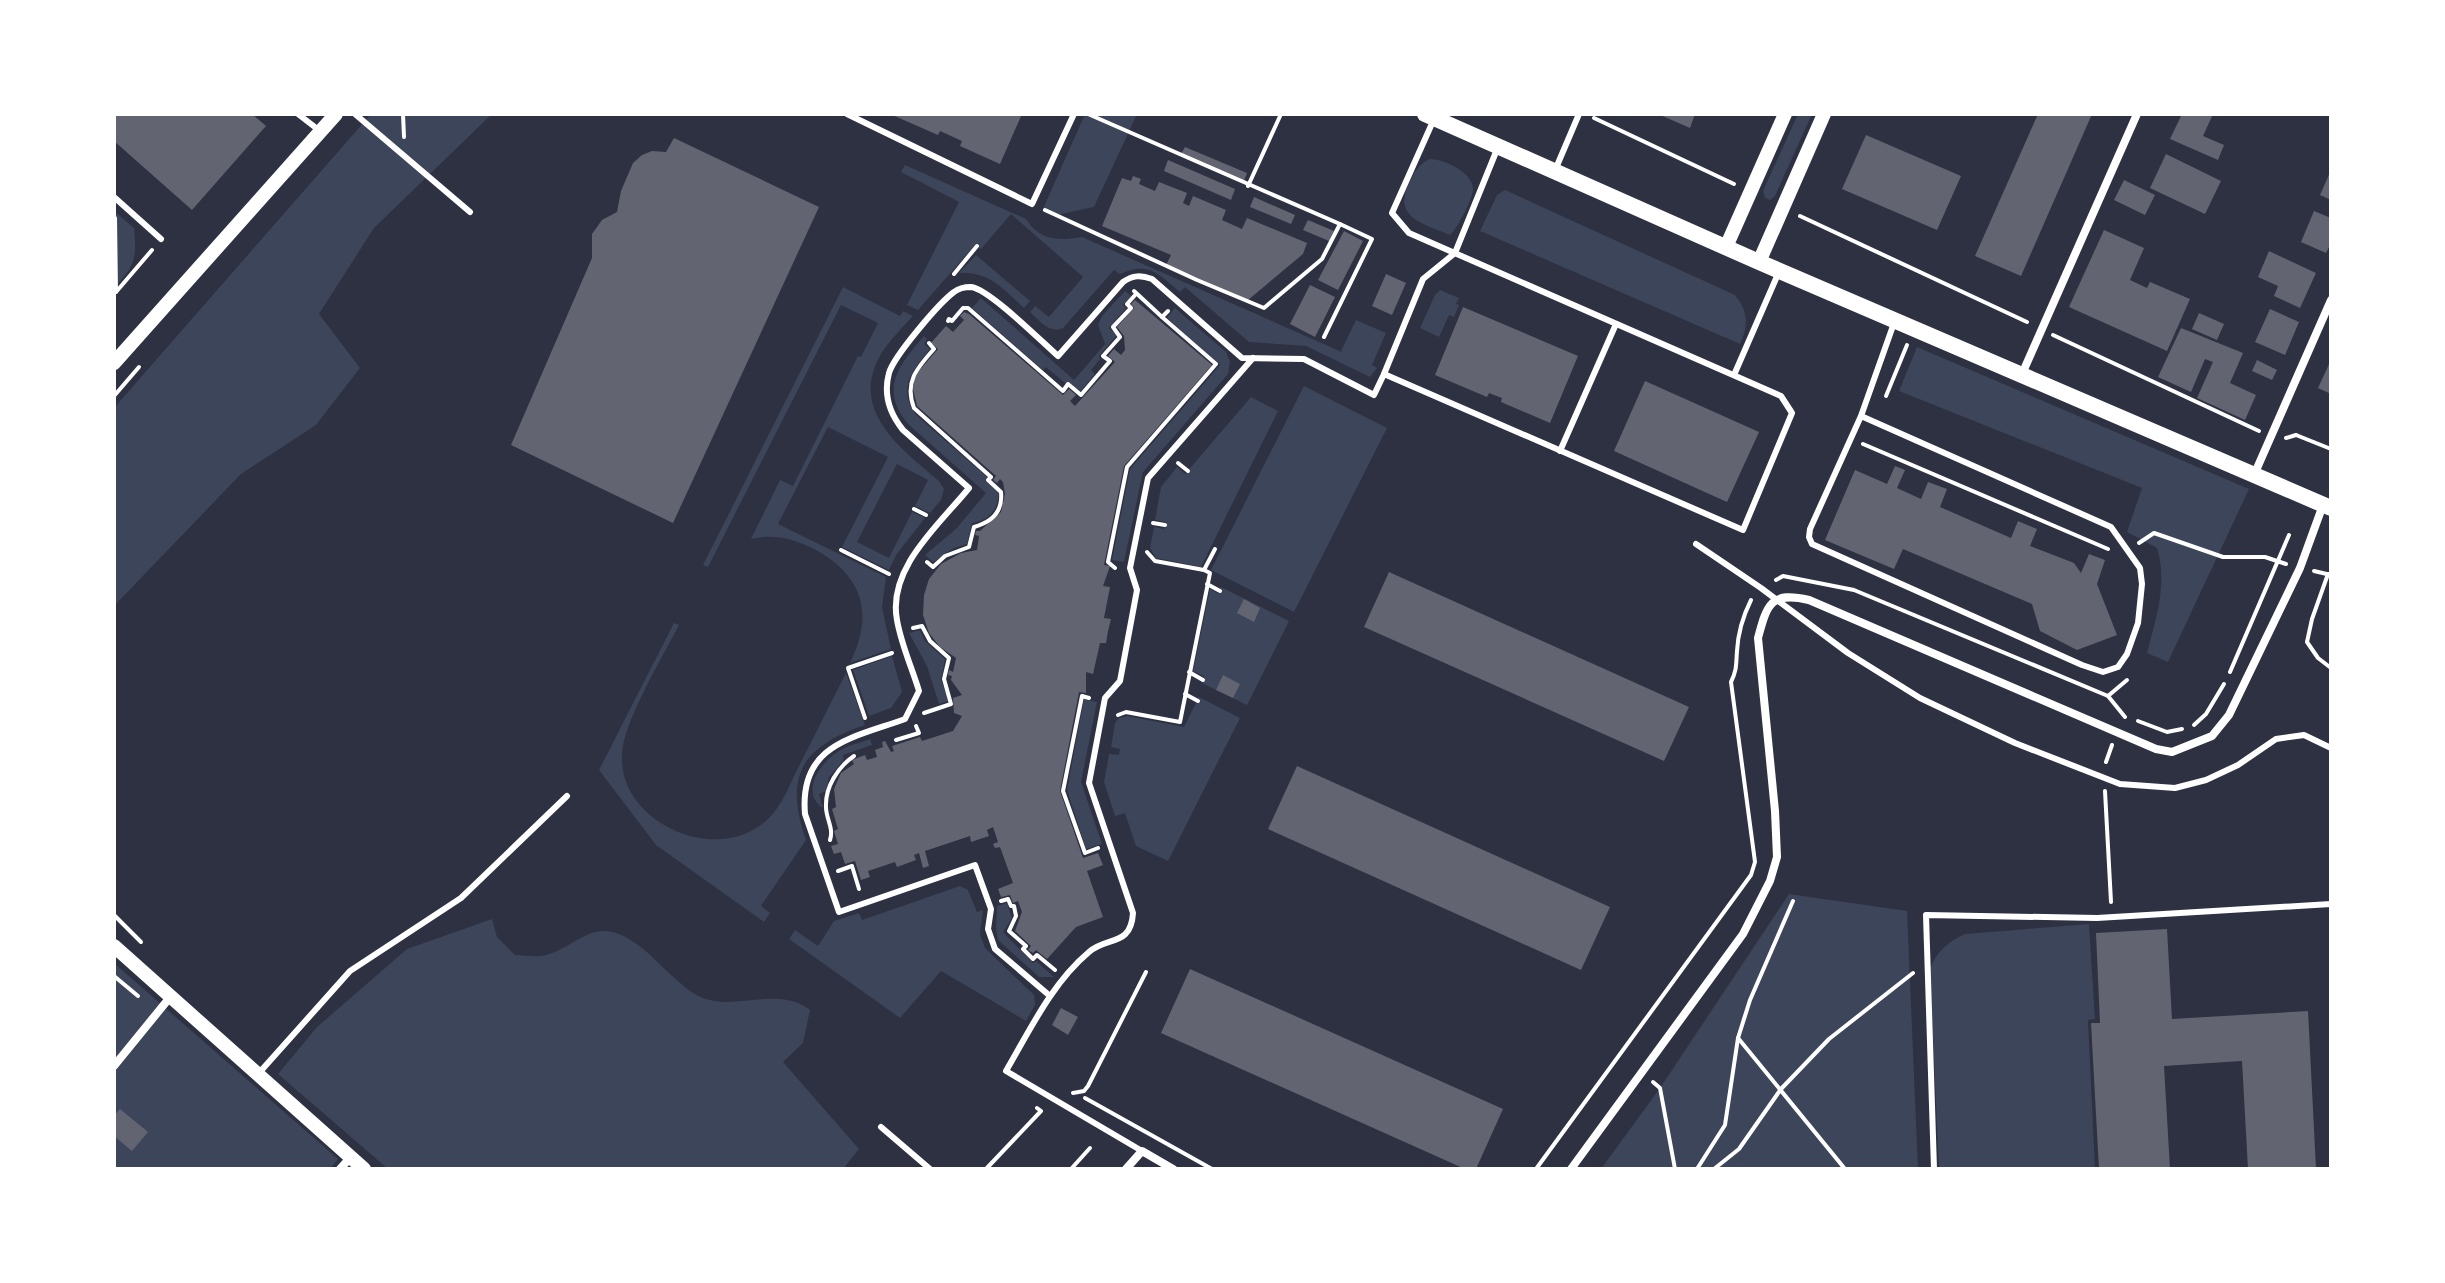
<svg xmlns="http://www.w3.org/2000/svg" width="2445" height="1283" viewBox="0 0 2445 1283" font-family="Raleway,sans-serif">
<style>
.green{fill:#3c4559}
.building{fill:#626471}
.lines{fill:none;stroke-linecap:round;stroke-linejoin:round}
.path{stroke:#fff;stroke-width:4}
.service{stroke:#fff;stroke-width:6}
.minor{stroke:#fff;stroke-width:8}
.tertiary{stroke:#fff;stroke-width:14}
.secondary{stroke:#fff;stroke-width:16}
</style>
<rect width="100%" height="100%" fill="#2d3142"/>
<g class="green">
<path d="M371 114H492L374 228 319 314 360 368 316 425 241 474 114 606V408Z"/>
<path d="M1085 114H1137L1094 207 1052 216 1042 211Z"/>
<path d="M1798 114H1812L1775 196 1770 200 1765 198 1763 191Z"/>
<path d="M1430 159C1443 159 1474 172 1473 190 1472 200 1458 228 1450 235 1425 224 1392 218 1409 184 1414 173 1418 164 1430 159Z"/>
<path d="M905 165 1026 219C1040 241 1059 241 1082 237L1344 353 1341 351 1356 320 1386 333 1372 365 1377 368 1370 377 1306 346 1249 342 1185 287 1180 292C1158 274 1149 261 1120 274L1114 270 1063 328C1049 334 1040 321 1030 312L1035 306 1049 317 1083 277 1011 214 981 249 975 245 918 310 907 305 959 202 901 172Z"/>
<path d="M1505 190 1735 295C1748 311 1749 325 1740 344L1480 231 1497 195Z"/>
<path d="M114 211 134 228C137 260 135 265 114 288Z"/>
<path d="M976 255 1030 301 1024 308C1004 290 989 271 959 273Z"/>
<path d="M843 287 900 316 903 311 913 316C902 328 890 340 881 354 848 411 901 448 939 481L944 489 941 500 930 513 915 506 928 480 897 464 857 542 889 558 912 512 925 518 896 555 889 570 842 547 888 457 828 427 778 524 886 577 882 607 891 649 850 663C875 612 862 574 812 548 791 538 774 534 751 539L780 480 793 486 858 356 861 357 878 323 841 305 708 567 703 565Z"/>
<path d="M1440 290 1459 298 1456 304 1459 305 1454 317 1449 315 1439 337 1420 328 1435 295Z"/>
<path d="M1125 291 1131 296 1123 305 1126 308 1109 328 1117 335 1099 356 1100 359 1091 370 1095 374 1080 392 1069 382 1066 384 1046 367 1043 370 972 308 981 298 1074 380 1105 344 1098 325 1102 316Z"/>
<path d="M1175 308 1226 352 1230 362 1228 374 1143 472 1124 562 1112 560 1130 469 1220 365 1167 318Z"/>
<path d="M924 336 927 339 924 344 930 349C912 370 897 389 916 415L987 477 985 481 999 492C998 511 989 520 972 523L967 544 954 548 933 562 925 555 956 529 986 493 908 424C879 389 899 365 924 336Z"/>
<path d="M1917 347 2249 489 2168 662 2147 653C2156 618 2168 583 2157 548L2127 532 2142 488 1899 391Z"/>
<path d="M1304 386 1387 428 1294 612 1211 570Z"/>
<path d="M1251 397 1278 411 1201 567 1156 558 1150 548 1154 527 1164 529 1166 522 1155 520 1161 487 1177 467 1185 474Z"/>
<path d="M1221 587 1289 621 1247 705 1202 683 1204 676 1193 671 1210 589 1219 594Z"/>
<path d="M674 623 679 625C663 656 624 721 622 753 617 823 719 868 769 818 783 804 790 783 799 766 815 735 830 704 846 673L865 725C801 747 784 776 806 840L761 906 770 913 764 922 656 845 599 770Z"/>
<path d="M920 630 925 641 945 659 941 680 949 701 939 704 927 666 909 633Z"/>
<path d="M892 656 902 692 891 708 869 716 853 670Z"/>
<path d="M1199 697 1240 718 1168 861 1136 846 1125 813 1115 816 1104 782 1109 754 1119 755 1120 749 1111 747 1115 723 1119 718 1127 716 1184 727Z"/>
<path d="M1084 699 1097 702 1081 782 1102 844 1086 849 1067 790Z"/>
<path d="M870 739 872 745 843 755 844 760 829 777 826 791 819 794 823 808C799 793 821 761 839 751 848 745 860 743 870 739Z"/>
<path d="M960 886 968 890 977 912 983 910 980 934 985 948 1034 995 1035 1005 1026 1021 941 971 900 1018 789 939 795 930 818 946 834 921 859 913 862 920Z"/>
<path d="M1789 894 1907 911 1918 1169H1601L1660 1088Z"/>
<path d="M1007 903 1012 918 1003 932 1033 963 1036 961 1054 977H1039L998 940 996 928 997 906Z"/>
<path d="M492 919 497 937 515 955C525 955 537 958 546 955 564 951 583 932 602 931 641 930 670 985 703 998 737 1011 778 985 810 1010L803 1043 783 1062 859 1149 843 1169H388L278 1074 317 1027 407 949Z"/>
<path d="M2089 924 2095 1019 2088 1020 2095 1169H1939L1930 969C1936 952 1949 941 1965 934Z"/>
<path d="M114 963 338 1159 330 1169H114Z"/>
</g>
<g class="building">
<path d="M114 114H252L266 126 192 210 114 141Z"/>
<path d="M890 114H1022L1000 164 960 146 962 141 940 131 938 135Z"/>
<path d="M1658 114H1695L1690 128Z"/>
<path d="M2038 114H2092L2021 276 1975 256Z"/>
<path d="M2182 114H2213L2203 136 2224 145 2218 160 2170 139Z"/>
<path d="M1866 135 1961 176 1937 230 1842 189Z"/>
<path d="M674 138 819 207 673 523 511 445 592 258V234L602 220 617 212 621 191 633 163 642 155 652 151 666 152Z"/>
<path d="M1185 147 1247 173 1244 181 1181 154Z"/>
<path d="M2166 154 2221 181 2205 214 2150 188Z"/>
<path d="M1168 160 1235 189 1231 200 1164 171Z"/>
<path d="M2331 170V200L2320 195Z"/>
<path d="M1133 176 1141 179 1139 184 1155 191 1159 182 1187 193 1183 203 1189 206 1193 196 1226 210 1222 220 1242 229 1247 218 1307 243 1303 254 1248 300 1166 265 1171 255 1102 226 1122 178 1131 181Z"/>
<path d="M2124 180 2155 195 2145 215 2114 200Z"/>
<path d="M1254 197 1295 215 1291 224 1250 207Z"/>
<path d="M2314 211 2331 218V243L2326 253 2301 242Z"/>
<path d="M1308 220 1334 231 1329 241 1303 230Z"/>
<path d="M2104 230 2144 248 2130 280 2147 288 2150 282 2190 299 2167 351 2069 307Z"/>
<path d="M1344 231 1363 241 1338 290 1318 280Z"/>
<path d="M2269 251 2316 273 2300 308 2274 296 2278 286 2258 277Z"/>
<path d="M1386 274 1406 283 1392 315 1372 306Z"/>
<path d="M1310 285 1335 297 1315 337 1290 324Z"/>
<path d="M1135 300 1212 365 1124 466 1104 565 1110 566 1103 586 1110 587 1104 618 1111 619 1108 631 1106 643H1100L1093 674 1086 672V693L1079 692 1060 791 1083 858 1098 853 1103 865 1087 871 1103 917 1076 927 1047 959 1036 950 1033 953 1028 950 1031 946 1015 931 1022 912 1018 901 1013 903 1010 895 1001 897 998 889 1013 883 1000 847 995 848 993 844 998 842 993 827 987 830 989 836 971 842 970 836 925 851 929 866 923 868 919 853 914 855 916 860 897 867 895 862 868 871 870 877 861 880 855 861 845 864 841 852 834 854 831 846 838 844 834 831 838 829 832 809 836 807 834 789 841 773 854 764 852 760 865 755 867 760 877 757 875 750 883 747 882 742 885 741 891 752 894 751 892 746 920 737 922 741 953 731 962 716 954 713 953 698 962 695 951 680 952 676 948 675 949 670 953 672 956 658 940 647 929 633 923 615 924 595 929 579 941 564 961 553 977 550 979 536 975 535 976 531H980L1001 512 1005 494 1003 482 1000 479 997 483 993 480 996 476 917 406 913 389 914 380 918 372 938 349 931 343 946 326 953 332 964 320 960 316 964 312 969 314 1063 395 1069 389 1076 395 1070 401 1075 406 1115 362 1108 356 1114 349 1121 355 1125 350 1124 336 1117 327 1134 308 1131 304Z"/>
<path d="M1463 307 1578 356 1550 423 1501 402 1502 398 1489 393 1487 397 1435 375Z"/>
<path d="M2270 309 2299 322 2285 355 2255 342Z"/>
<path d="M2199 313 2224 324 2217 340 2192 329Z"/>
<path d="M2181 328 2243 353 2230 383 2256 395 2245 420 2197 398 2213 362 2205 359 2191 392 2158 377Z"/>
<path d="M2257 360 2277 370 2272 380 2252 371Z"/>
<path d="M2331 360V394L2318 388Z"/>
<path d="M1645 381 1759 432 1727 502 1614 451Z"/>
<path d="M1895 466 1905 470 1897 488 1921 499 1928 482 1947 489 1940 507 2011 538 2018 521 2037 529 2030 546 2074 563 2081 573 2089 554 2105 560 2097 584 2117 635 2077 650 2040 631 2032 604 1903 549 1894 569 1825 540 1855 470 1887 484Z"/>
<path d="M1389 572 1689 707 1664 761 1364 627Z"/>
<path d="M1244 599 1260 608 1254 622 1237 613Z"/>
<path d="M1223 675 1240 684 1233 698 1216 690Z"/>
<path d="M1297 766 1610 907 1581 970 1268 829Z"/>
<path d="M2167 929 2172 1019 2308 1011 2316 1169H2248L2242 1061 2164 1066 2170 1169H2099L2091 1023H2100L2096 933Z"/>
<path d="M1190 969 1503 1109 1476 1169H1465L1161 1033Z"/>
<path d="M1061 1008 1078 1017 1068 1035 1052 1025Z"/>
<path d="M120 1109 148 1132 132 1151 114 1136V1116Z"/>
</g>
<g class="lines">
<g class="path">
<path d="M403 114 404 137"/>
<path d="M1594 118 1734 184"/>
<path d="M1248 186 1281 114"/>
<path d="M1045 210 1197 280 1264 308 1322 259 1340 224 1088 114"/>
<path d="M1800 216 2027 322"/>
<path d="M115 218 116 292"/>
<path d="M954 274 977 246"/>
<path d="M1134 291 1162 317 1168 311"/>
<path d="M116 292 152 250"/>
<path d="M968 308 1063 391 1068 384 1081 395 1110 361 1103 356 1120 337 1113 327 1131 308 1127 304 1136 294"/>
<path d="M948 321 949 319 952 321 963 308H967"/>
<path d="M2053 335 2259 431"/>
<path d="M1324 337 1372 239 1340 224"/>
<path d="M114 396 139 367"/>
<path d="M1886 396 1907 345"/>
<path d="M2296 435 2331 449"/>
<path d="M2286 438 2296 435"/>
<path d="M1863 444 2108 549"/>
<path d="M1178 463 1188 471"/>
<path d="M914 509 926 515"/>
<path d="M1153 523 1165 525"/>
<path d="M2139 543 2154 533 2223 557H2265L2286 564"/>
<path d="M841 550 889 574"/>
<path d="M1147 552 1155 561 1204 570 1215 549"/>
<path d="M927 562 933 567 945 556 969 547 974 527C992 522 1003 511 1001 492L988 480 991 477 914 408C904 382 917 368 934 349L929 343"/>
<path d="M1115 568 1108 562 1127 467 1216 364 1162 317"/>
<path d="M2314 571 2331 575"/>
<path d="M2328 574 2312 619 2307 642 2318 658 2331 668"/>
<path d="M1776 580 1783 576 1854 590 2108 696 2125 717"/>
<path d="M1207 584 1220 591"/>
<path d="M913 628 922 626 930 641 949 658 944 679 951 704 924 713"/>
<path d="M1189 672 1203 680"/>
<path d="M2230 672 2289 535"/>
<path d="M1185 694 1198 701"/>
<path d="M2108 696 2127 680"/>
<path d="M1089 698 1082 696 1063 791 1085 853 1098 848"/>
<path d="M1118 715 1126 712 1180 722 1210 573 1204 570"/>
<path d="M865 718 848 668 892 653"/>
<path d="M2138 721 2167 732 2182 729"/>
<path d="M2194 725 2206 714 2224 684"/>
<path d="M896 740 919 733 916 726"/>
<path d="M2106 762 2112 745"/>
<path d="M2105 791 2111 902"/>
<path d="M830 840C834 828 826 819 826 807 825 787 838 767 854 756"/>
<path d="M838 871 852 866 859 889"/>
<path d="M1001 901 1008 899 1011 906H1014L1016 916 1009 931 1026 946 1023 949 1033 959 1037 955 1055 970"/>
<path d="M114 915 141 942"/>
<path d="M114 976 138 996"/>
<path d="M1738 1038 1845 1169"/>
<path d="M1653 1082 1660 1088 1675 1169"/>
<path d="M1073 1093 1084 1091 1088 1086 1146 972"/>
<path d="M1085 1098 1212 1169"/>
<path d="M986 1169 1041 1111 1037 1108"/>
<path d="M1071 1169 1090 1148"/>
<path d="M1536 1169 1751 875 1755 862 1731 682C1737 670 1736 664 1737 651 1738 633 1743 616 1751 600"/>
<path d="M1697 1169 1725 1125 1738 1038 1750 1000 1793 901"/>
<path d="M1714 1169 1739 1149 1781 1089 1829 1039 1913 973"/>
</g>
<g class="service">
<path d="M298 114 320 131"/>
<path d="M355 114 470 212"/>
<path d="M847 114 1032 204 1074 114"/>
<path d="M1434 119 1392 213 1409 233 1781 396 1792 413 1743 530 1384 374 1423 279 1455 253 1498 147"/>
<path d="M1556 168 1579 114"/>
<path d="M114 197 161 239"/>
<path d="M1734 375 1778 274"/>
<path d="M1861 416 2111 527 2140 568 2142 584 2138 623 2127 654 2118 667 2103 672 2082 665 1812 544 1809 537 1810 529 1861 416 1894 323"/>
<path d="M1560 451 1616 324"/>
<path d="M1696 544 1761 588 1848 653 1920 698 2015 743 2120 784 2175 788 2206 780 2238 765 2276 739 2304 735 2331 748"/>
<path d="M1050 996 995 949 988 929 991 909 975 865 839 912 805 814C799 744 853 738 905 719L919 691C912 668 901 644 897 620 887 568 940 524 969 488L903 430C890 414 883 395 889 373 894 356 939 303 954 292 959 288 965 287 971 287 989 289 1041 341 1058 356L1123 282C1133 275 1141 275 1152 279L1242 358 1304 359 1374 395 1384 374"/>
<path d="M259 1073 350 971 461 898 567 796"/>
<path d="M881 1127 930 1169"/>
<path d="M1142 1151 1006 1071C1030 1030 1052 983 1089 952 1107 936 1131 947 1133 913L1089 783 1105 698 1120 681 1137 590 1130 568 1148 478 1253 358"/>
<path d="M1934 1169 1926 915 2097 918 2331 904"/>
</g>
<g class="minor">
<path d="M2022 374 2137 114"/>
<path d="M2254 475 2331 300"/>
<path d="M114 1066 171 996"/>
<path d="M340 1169 351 1157"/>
<path d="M1126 1169 1142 1151 1173 1169"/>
<path d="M1571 1169 1743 934 1770 881 1777 857 1775 811 1758 638C1767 604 1771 591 1809 600L2156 749 2172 752 2212 736 2229 715 2300 568 2323 505"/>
</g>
<g class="tertiary">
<path d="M1726 247 1785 114"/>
<path d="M1759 262 1824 114"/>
<path d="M114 363 336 114"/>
<path d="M114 946 364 1169"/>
</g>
<path class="secondary" d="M1425 114 1759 262 2331 508"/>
</g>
<rect width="2445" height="1283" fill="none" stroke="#ffffff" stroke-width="232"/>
</svg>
